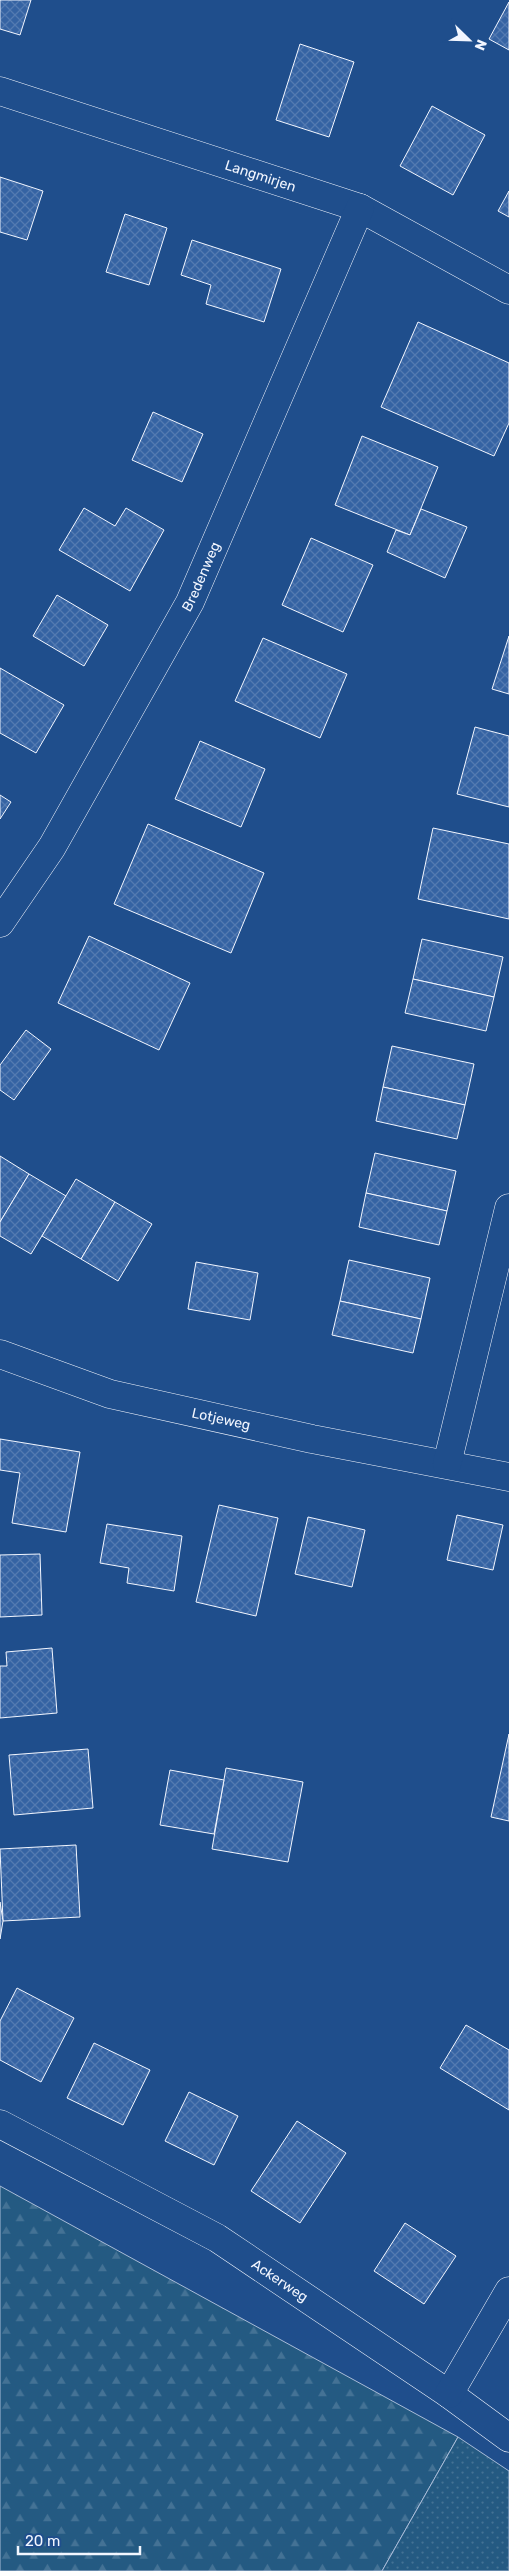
<svg xmlns="http://www.w3.org/2000/svg" width="509" height="2571" viewBox="0 0 509 2571" font-family="Rubik,sans-serif">
<style>
.forest{fill:url(#forest-firs);stroke:#a8bbd7}
.park{fill:url(#park-dots);stroke:#a8bbd7}
.building{fill:url(#building-cross-hatch);stroke:#f2f6ff}
.lines{fill:none;stroke-linecap:round;stroke-linejoin:round}
.minor-casing{stroke:#f2f6ff;stroke-width:29}
.minor{stroke:#1f4e8c;stroke-width:28}
.labels{text-anchor:middle;stroke-width:4;stroke-linejoin:round;paint-order:stroke}
.street-label{font-size:14px;fill:#f2f6ff;stroke:#1f4e8c}
</style>
<defs>
<pattern id="forest-firs" width="22" height="20" patternUnits="userSpaceOnUse" patternTransform="scale(1.25)"><rect width="22" height="20" fill="#245a82"/><path d="M5 1l3.5 6h-7zM16 11l3.5 6h-7z" fill="#447295"/></pattern>
<pattern id="park-dots" width="8" height="8" patternUnits="userSpaceOnUse" patternTransform="scale(1.25)"><rect width="8" height="8" fill="#245a82"/><path d="M2 2h.1M6 6h.1" fill="none" stroke="#447295" stroke-width="1.8" stroke-linecap="round"/></pattern>
<pattern id="building-cross-hatch" width="8" height="8" patternUnits="userSpaceOnUse" patternTransform="scale(1.25)"><rect width="8" height="8" fill="#3563a3"/><path d="M0 0l8 8M0 8l8-8" fill="none" stroke="#537ab1"/></pattern>
</defs>
<rect width="100%" height="100%" fill="#1f4e8c"/>
<path class="forest" d="M0 2186 458 2437 382 2571H0Z"/>
<path class="park" d="M458 2437 509 2471V2571H382Z"/>
<g class="building">
<path d="M0 0H31L20 35 0 29Z"/>
<path d="M509 2V50L489 39Z"/>
<path d="M300 44 354 62 329 137 276 120Z"/>
<path d="M432 106 485 135 453 195 400 166Z"/>
<path d="M0 177 43 191 27 240 0 232Z"/>
<path d="M509 191V217L498 211Z"/>
<path d="M125 214 167 228 149 285 106 272Z"/>
<path d="M192 240 281 269 264 322 206 304 211 285 181 275Z"/>
<path d="M418 322 509 363V423L494 456 381 407Z"/>
<path d="M153 412 203 434 182 482 132 460Z"/>
<path d="M362 436 438 467 410 535 335 505Z"/>
<path d="M84 508 115 526 126 508 164 530 130 591 59 550Z"/>
<path d="M421 509 467 527 445 578 387 552 396 530 410 535Z"/>
<path d="M311 538 373 565 343 632 282 605Z"/>
<path d="M57 595 108 625 84 666 33 636Z"/>
<path d="M509 636V694L492 689Z"/>
<path d="M263 638 347 674 320 738 235 701Z"/>
<path d="M0 668 64 705 36 753 0 733Z"/>
<path d="M475 727 509 736V807L457 794Z"/>
<path d="M200 741 265 769 241 827 175 799Z"/>
<path d="M0 795 11 802 0 819Z"/>
<path d="M148 824 264 873 231 953 114 904Z"/>
<path d="M433 828 509 844V919L418 899Z"/>
<path d="M89 936 190 983 159 1050 58 1003Z"/>
<path d="M422 939 503 957 494 997 413 979Z"/>
<path d="M413 979 494 997 486 1031 405 1013Z"/>
<path d="M26 1030 51 1049 14 1100 0 1090V1065Z"/>
<path d="M392 1046 474 1064 465 1105 383 1087Z"/>
<path d="M383 1087 465 1105 457 1139 376 1121Z"/>
<path d="M375 1153 456 1171 447 1211 366 1193Z"/>
<path d="M0 1156 29 1174 0 1222Z"/>
<path d="M29 1174 66 1196 31 1254 0 1236V1222Z"/>
<path d="M76 1179 115 1202 81 1259 42 1236Z"/>
<path d="M366 1193 447 1211 439 1245 359 1227Z"/>
<path d="M115 1202 152 1224 118 1281 81 1259Z"/>
<path d="M349 1260 430 1278 421 1319 340 1301Z"/>
<path d="M196 1262 258 1273 250 1320 188 1309Z"/>
<path d="M340 1301 421 1319 413 1353 332 1335Z"/>
<path d="M0 1439 80 1452 66 1532 12 1523 20 1473 0 1470Z"/>
<path d="M219 1505 278 1518 256 1616 196 1602Z"/>
<path d="M457 1515 503 1525 493 1570 447 1560Z"/>
<path d="M308 1517 365 1530 352 1587 295 1574Z"/>
<path d="M107 1524 182 1536 174 1591 127 1583 129 1568 100 1563Z"/>
<path d="M40 1554 42 1615 0 1617V1555Z"/>
<path d="M52 1648 57 1713 0 1718V1666H7L6 1652Z"/>
<path d="M509 1734V1821L491 1817Z"/>
<path d="M88 1749 93 1808 14 1815 9 1755Z"/>
<path d="M226 1768 303 1782 288 1862 212 1849Z"/>
<path d="M170 1770 224 1780 214 1834 160 1825Z"/>
<path d="M76 1845 80 1917 3 1921 0 1849Z"/>
<path d="M0 1902 3 1921 0 1939Z"/>
<path d="M17 1988 74 2018 41 2082 0 2060V2021Z"/>
<path d="M466 2025 509 2050V2110L440 2068Z"/>
<path d="M94 2043 150 2070 123 2125 67 2098Z"/>
<path d="M189 2092 238 2116 214 2165 165 2141Z"/>
<path d="M297 2121 346 2153 300 2223 251 2191Z"/>
<path d="M405 2223 456 2256 424 2304 374 2271Z"/>
</g>
<g class="lines">
<defs>
<g id="minor">
<path id="s1" d="M0 91 360 208 509 290"/>
<path id="s2" d="M0 923 52 847 190 602 360 208"/>
<path id="s3" d="M0 1354 110 1394 312 1439 509 1477"/>
<path d="M447 1464 509 1208"/>
<path id="s4" d="M0 2124 217 2238 449 2394 509 2438"/>
<path d="M449 2394 509 2291"/>
</g>
</defs>
<use href="#minor" class="minor-casing"/>
<use href="#minor" class="minor"/>
</g>
<g class="labels">
<g class="street-label">
<text dy="5" stroke="none"><textPath href="#s1" startOffset="274">Langmirjen</textPath></text>
<text dy="5" stroke="none"><textPath href="#s2" startOffset="401">Bredenweg</textPath></text>
<text dy="5" stroke="none"><textPath href="#s3" startOffset="231">Lotjeweg</textPath></text>
<text dy="5" stroke="none"><textPath href="#s4" startOffset="321">Ackerweg</textPath></text>
</g>
</g>
<g transform="translate(469 40) rotate(113)" stroke="#1f4e8c" stroke-width="4" paint-order="stroke">
<path d="M0-4L9 19L0 12L-9 19Z" fill="#f2f6ff"/>
<text y="-8" font-size="14" font-weight="bold" text-anchor="middle" fill="#f2f6ff">N</text>
</g>
<path d="M18 2546v8h122v-8" fill="none" stroke="#f2f6ff" stroke-width="2.5"/>
<text x="25" y="2546" font-size="15" fill="#f2f6ff" stroke="#1f4e8c" stroke-width="4" paint-order="stroke">20 m</text>
</svg>
